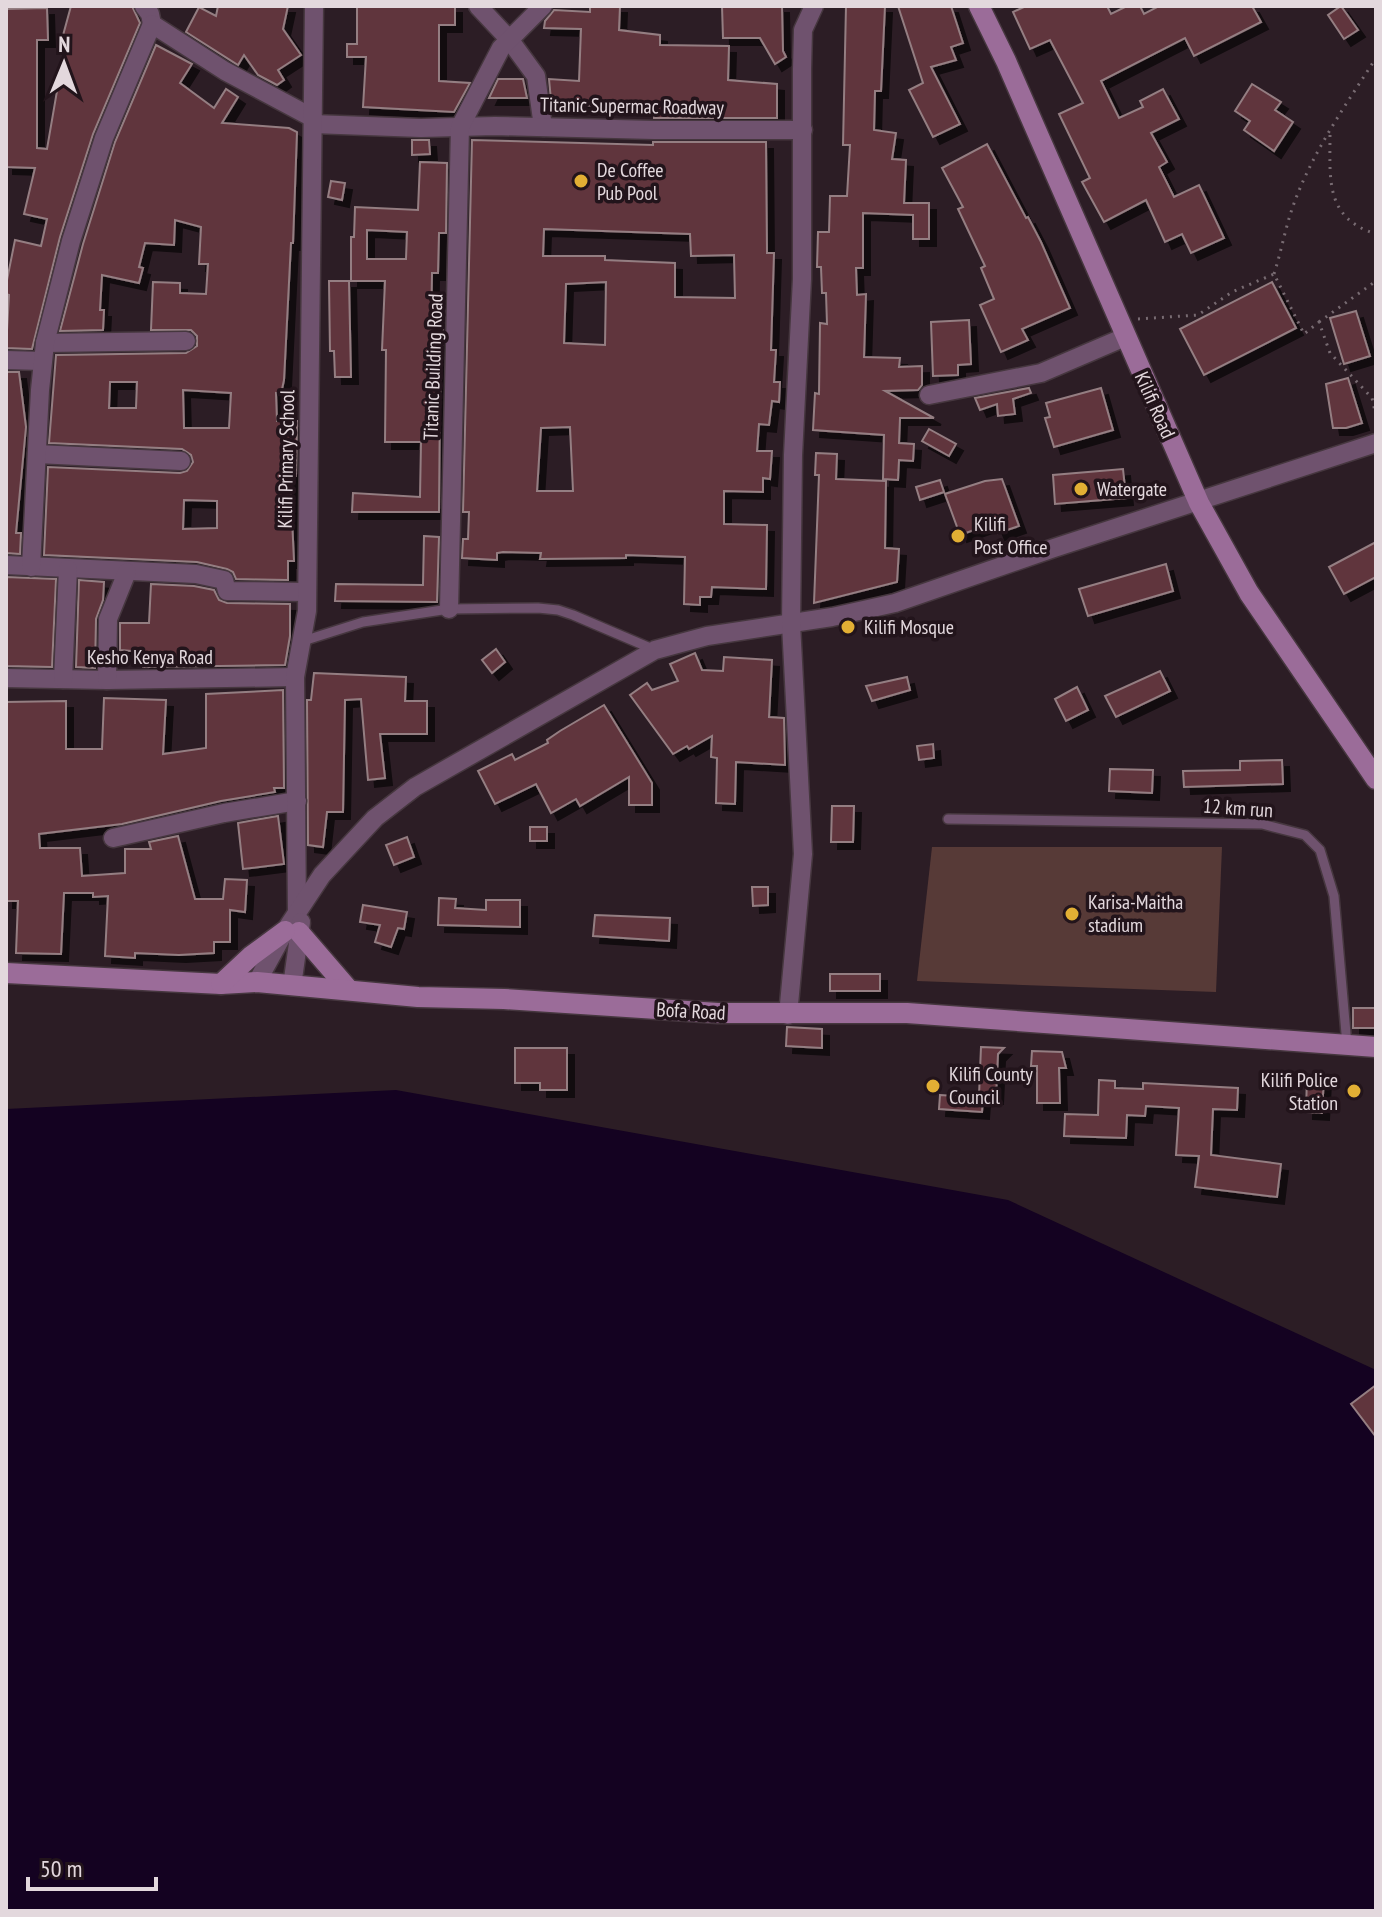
<svg xmlns="http://www.w3.org/2000/svg" width="1382" height="1917" viewBox="0 0 1382 1917" font-family="'PT Sans Narrow',sans-serif">
<style>
.green{fill:#573a37}
.water{fill:#140221}
.building{fill:#61343d;stroke:#947e82;stroke-width:2;fill-rule:evenodd;filter:url(#shadow)}
.lines{fill:none;stroke-linecap:round;stroke-linejoin:round}
.lane-casing{stroke:#46373f;stroke-width:12}
.street-casing{stroke:#46373f;stroke-width:21}
.secondary-casing{stroke:#46373f;stroke-width:23}
.path{stroke:#786b72;stroke-width:3;stroke-dasharray:2 6;stroke-linecap:butt}
.lane{stroke:#6f526e;stroke-width:9}
.street{stroke:#6f526e;stroke-width:18}
.secondary{stroke:#9b6c99;stroke-width:20}
.poi-dot{fill:#e2af34;stroke:#22141b;stroke-width:3}
.labels{text-anchor:middle;stroke-width:7;stroke-linejoin:round;paint-order:stroke}
.street-label{font-size:20px;fill:#e3d8dd;stroke:#22141b}
.poi-label{font-size:20px;fill:#e3d8dd;stroke:#22141b;text-anchor:start}
</style>
<defs>
<filter id="shadow"><feDropShadow dx="7" dy="7" stdDeviation="0" flood-color="#0009"/></filter>
</defs>
<rect width="100%" height="100%" fill="#2c1d25"/>
<path class="green" d="M932 847H1222L1216 992 917 981Z"/>
<path class="water" d="M396 1090 1008 1200 1376 1370V1911H6V1109Z"/>
<g class="building">
<path d="M71 6H132L140 23 93 134 60 237 32 349 6 348 9 295 6 294V285L15 240 41 246 47 219 24 214 35 168 6 167V9L47 8 48 40H37V148L47 149 66 39H62Z"/>
<path d="M218 6H288L283 29 301 55 278 70 284 80 277 85 258 75 244 55 238 65 186 32 199 7 216 16Z"/>
<path d="M357 6H455V25H439V81L470 83 454 112 363 107 366 57H347V44H357Z"/>
<path d="M590 6H620L619 30 660 35V45L729 46 728 80 777 84V118H654V108L579 105V102L551 100 549 79 579 81 581 29 544 28 545 21 554 10 590 12Z"/>
<path d="M722 6H782L783 51 786 57 775 64 760 38H723Z"/>
<path d="M846 6H885L881 91H875L874 130 896 133 892 159 906 160 904 203H929V239H913V215L863 213V268H856L857 295 866 294 864 357 900 358 899 367 922 366V385L918 390 885 391 934 418H900L899 443 914 444 913 461 899 460 898 480 883 479 884 435 813 430 815 393 819 394 820 323 827 324 826 293H822L821 267H817L818 232H829L830 196H847L850 145H843Z"/>
<path d="M898 6H951L963 43 951 47 956 60 931 67 960 124 933 137 909 90 923 83Z"/>
<path d="M1026 6H1107L1111 14 1127 6H1140L1144 14 1159 6H1252L1261 22 1194 56 1185 38 1101 81 1119 118 1143 107 1140 101 1163 89 1179 119 1151 133 1167 162 1159 167 1174 197 1199 185 1224 238 1191 253 1182 234 1165 242 1146 200 1104 222 1082 182 1090 178 1059 114 1083 103 1050 40 1030 49 1013 12Z"/>
<path d="M1341 6 1358 30 1344 39 1328 15Z"/>
<path d="M156 45 192 64 180 83 214 108 226 89 238 97 222 123 289 128 297 132 293 243H291L284 380 281 394 276 393 277 421H297L296 476H290L294 561H288V580L236 579 233 572 227 569 197 562 44 555 48 467 180 473 187 471 193 462 191 455 182 449 49 443 56 355 186 353 197 346V336L191 330H151L153 282 180 283V293L206 294 208 264H199L201 227 175 220 174 245 145 243 139 267 143 268 139 283 102 275 100 310H104L103 330 60 331 83 244 115 142ZM110 382H137L136 408H109ZM183 390 231 393 229 428H184ZM184 500 217 501V528L183 529Z"/>
<path d="M498 79H523L527 98H489Z"/>
<path d="M1252 84 1281 102 1275 110 1293 122 1274 151 1244 130 1250 121 1235 111Z"/>
<path d="M412 140H429L430 154 412 155Z"/>
<path d="M472 140 653 145V142H766L767 253H774L771 350H776L774 382H780L779 402 772 401 769 425 759 424 757 451H772L770 479 763 478V492L724 491V524L767 525 766 589 712 587 711 597H700V605L684 604 685 557 626 555V558L540 559 541 553 503 552 497 553V560L462 558 463 539H468L469 512H463ZM544 229 690 234 691 256 734 255 735 298 675 297V263L605 260V256H543ZM606 282 605 345 564 343 566 284ZM570 427 573 491H537L541 428Z"/>
<path d="M987 144 1026 218 1028 217 1041 242 1070 308 1022 329 1028 340 1001 352 980 305 994 299 981 268 985 266 958 209 963 207 942 168Z"/>
<path d="M420 162 447 163 446 233H439L438 273H432L431 330H443L440 396 439 512H352L353 493 420 497 421 442H385L386 350H382L385 281H351V237H354L355 207 418 210ZM367 230 407 232 406 259H367Z"/>
<path d="M331 181 345 183 342 200 328 197Z"/>
<path d="M329 281H349L351 377H335L334 351H330Z"/>
<path d="M1272 282 1296 328 1204 375 1180 329Z"/>
<path d="M1356 311 1370 356 1344 364 1330 318Z"/>
<path d="M969 320 971 364 958 365V375L933 376 931 322Z"/>
<path d="M6 372H19L26 427 16 533H21L20 554 6 553Z"/>
<path d="M1348 378 1362 423 1346 428H1333L1326 384Z"/>
<path d="M1029 388 1031 393 1013 399 1015 414 998 416 997 404 980 410 975 398Z"/>
<path d="M1101 388 1113 430 1054 447 1045 418 1050 417 1046 403Z"/>
<path d="M929 429 956 444 949 456 922 441Z"/>
<path d="M816 453 837 454 836 479 886 481 885 548 899 549 897 582 814 603 819 475H815Z"/>
<path d="M1123 469 1126 498 1055 504 1053 475Z"/>
<path d="M1002 479 1019 526 998 533 994 523 960 535 945 494 985 481Z"/>
<path d="M940 480 944 492 920 500 916 487Z"/>
<path d="M424 536 439 537 437 602 335 601 336 584 423 585Z"/>
<path d="M1376 542V577L1344 594 1329 567Z"/>
<path d="M1166 564 1173 591 1088 616 1079 589Z"/>
<path d="M6 577 56 579 52 667 6 666Z"/>
<path d="M79 580 104 582 103 600 96 619 95 668 76 667Z"/>
<path d="M151 584 194 586 214 590 219 600 227 603 290 604V636L285 665 143 667V652L120 650V623H149Z"/>
<path d="M496 649 505 662 492 673 482 660Z"/>
<path d="M695 653 702 670 723 671 724 657 772 660 769 717 784 718 785 765 736 762 735 804 716 803 717 758 711 757 712 736 689 749 687 746 673 754 630 695 647 683 652 690 678 681 670 664Z"/>
<path d="M1160 671 1170 691 1116 717 1105 696Z"/>
<path d="M314 673 406 677 405 701H427V734H380L385 778 368 780 361 699 345 700 343 812H327L323 847 308 845 307 700H311Z"/>
<path d="M907 677 910 690 872 701 866 686Z"/>
<path d="M1077 687 1088 710 1066 721 1055 699Z"/>
<path d="M283 690 284 788H274L275 792 221 801 122 824 39 834 40 848H80L82 876 125 873V849H151L149 842 178 836 195 899H223L225 879 247 880 245 912 230 910V942H214V953L179 955 135 953V958L105 956 108 896 93 897V893H64L61 954 16 953 18 901H6V702L66 701V749H102L104 698 166 700 163 754 206 748V694Z"/>
<path d="M604 705 652 783V805H629V777L580 806 576 799 551 813 536 784 495 804 478 771 512 754 515 760 548 743 547 740 560 731Z"/>
<path d="M933 744 934 758 919 760 917 746Z"/>
<path d="M1282 760 1283 784 1184 787 1183 771 1240 770V761Z"/>
<path d="M1110 769 1153 770 1152 793 1109 791Z"/>
<path d="M832 806H854L853 842H831Z"/>
<path d="M278 816 284 864 243 869 238 823Z"/>
<rect x="530" y="827" width="17" height="14"/>
<path d="M407 837 414 857 394 865 386 845Z"/>
<path d="M752 887H768V905L753 906Z"/>
<path d="M439 898 456 899 455 908 486 910V900H520V927L438 925Z"/>
<path d="M363 905 407 912 404 929 398 928 391 947 375 942 380 925 360 922Z"/>
<path d="M595 915 670 918 669 941 593 936Z"/>
<rect x="830" y="974" width="50" height="17"/>
<rect x="1353" y="1008" width="23" height="20"/>
<path d="M787 1027 822 1029V1048L786 1046Z"/>
<path d="M981 1047 1004 1048 998 1054 996 1097 979 1096Z"/>
<path d="M515 1048H567V1090H540V1083H515Z"/>
<path d="M1032 1051 1062 1052 1066 1068H1059L1060 1103H1037V1066H1031Z"/>
<path d="M1307 1076 1324 1077 1322 1113 1306 1112Z"/>
<path d="M1099 1080 1115 1081V1088L1143 1089V1083L1238 1088 1237 1110 1213 1109 1211 1155 1281 1164 1277 1197 1195 1187 1199 1156 1176 1155 1179 1108 1146 1106 1145 1116 1127 1115 1126 1138 1064 1136 1065 1114 1098 1115Z"/>
<path d="M940 1095 983 1098 982 1112 939 1109Z"/>
<path d="M1376 1385V1437L1351 1404Z"/>
</g>
<g class="lines">
<defs>
<g id="lane">
<path d="M303 641 363 622 449 609 538 608 558 610 573 615 655 650"/>
<path d="M948 819 1262 824 1305 835 1320 850 1334 896 1347 1045"/>
</g>
<g id="street">
<path d="M144 6 150 14 152 24 225 71 313 118"/>
<path d="M478 6 509 39 536 76 543 127"/>
<path d="M313 124 421 128 495 126 654 130H803"/>
<path d="M45 343 186 341"/>
<path d="M6 360 42 361"/>
<path d="M929 395 1041 373 1125 337"/>
<path d="M37 454 181 461"/>
<path d="M6 565 196 574 224 580 227 591 306 592"/>
<path d="M31 567 40 390 45 343 71 241 104 138 152 24"/>
<path d="M449 609 460 127 501 48 543 6"/>
<path d="M6 678 107 680 295 677"/>
<path d="M63 679 68 569"/>
<path d="M107 680 108 619 127 572"/>
<path d="M113 838 224 813 297 801"/>
<path d="M297 912 295 677 307 611 314 6"/>
<path d="M257 982 285 931 322 875 375 818 415 787 655 650 707 636 832 617 895 603 1054 548 1376 443"/>
<path d="M292 986 301 922"/>
<path d="M788 1015 803 854 791 624 793 455 802 279V69L803 30 814 6"/>
</g>
<g id="secondary">
<path d="M979 6 1006 61 1199 503 1249 593 1376 779"/>
<path d="M299 932 349 990"/>
<path d="M6 973 221 984 257 982 418 997 504 999 718 1013H907L1376 1047"/>
<path d="M221 984 251 956 285 931"/>
</g>
</defs>
<use href="#lane" class="lane-casing"/>
<use href="#street" class="street-casing"/>
<use href="#secondary" class="secondary-casing"/>
<g class="path">
<path d="M1330 135C1330 180 1325 218 1376 234"/>
<path d="M1274 274C1281 252 1285 230 1292 209 1311 154 1345 106 1376 58"/>
<path d="M1138 319 1198 315 1232 292 1274 274 1304 334 1319 322 1330 353 1372 398 1376 416"/>
<path d="M1319 322 1376 281"/>
</g>
<use href="#lane" class="lane"/>
<use href="#street" class="street"/>
<use href="#secondary" class="secondary"/>
</g>
<g class="poi-dot">
<circle cx="581" cy="181" r="8"/>
<circle cx="1081" cy="489" r="8"/>
<circle cx="958" cy="536" r="8"/>
<circle cx="848" cy="627" r="8"/>
<circle cx="1072" cy="914" r="8"/>
<circle cx="933" cy="1086" r="8"/>
<circle cx="1354" cy="1091" r="8"/>
</g>
<g class="labels">
<g class="street-label">
<text transform="translate(632 106) rotate(1)" y="7">Titanic Supermac Roadway</text>
<text transform="translate(433 367) rotate(-88)" y="7">Titanic Building Road</text>
<text transform="translate(1155 405) rotate(66)" y="7">Kilifi Road</text>
<text transform="translate(286 459) rotate(-89)" y="7">Kilifi Primary School</text>
<text x="150" y="664">Kesho Kenya Road</text>
<text transform="translate(1238 808) rotate(4)" y="7">12 km run</text>
<text transform="translate(691 1011) rotate(3)" y="7">Bofa Road</text>
</g>
<g class="poi-label">
<text x="597" y="177">De Coffee<tspan x="597" dy="23">Pub Pool</tspan></text>
<text x="1097" y="496">Watergate</text>
<text x="974" y="531">Kilifi<tspan x="974" dy="23">Post Office</tspan></text>
<text x="864" y="634">Kilifi Mosque</text>
<text x="1088" y="909">Karisa-Maitha<tspan x="1088" dy="23">stadium</tspan></text>
<text x="949" y="1081">Kilifi County<tspan x="949" dy="23">Council</tspan></text>
<text x="1338" y="1087" text-anchor="end">Kilifi Police<tspan x="1338" dy="23">Station</tspan></text>
</g>
</g>
<rect width="1382" height="1917" fill="none" stroke="#e3d8dd" stroke-width="16"/>
<g transform="translate(64 64) rotate(1)" stroke="#22141b" stroke-width="6" paint-order="stroke">
<path d="M0-6L14 30L0 20L-14 30Z" fill="#e3d8dd"/>
<text y="-12" font-size="22" font-weight="bold" text-anchor="middle" fill="#e3d8dd">N</text>
</g>
<path d="M28 1877v12h128v-12" fill="none" stroke="#e3d8dd" stroke-width="4"/>
<text x="40" y="1877" font-size="24" fill="#e3d8dd" stroke="#22141b" stroke-width="6" paint-order="stroke">50 m</text>
</svg>
